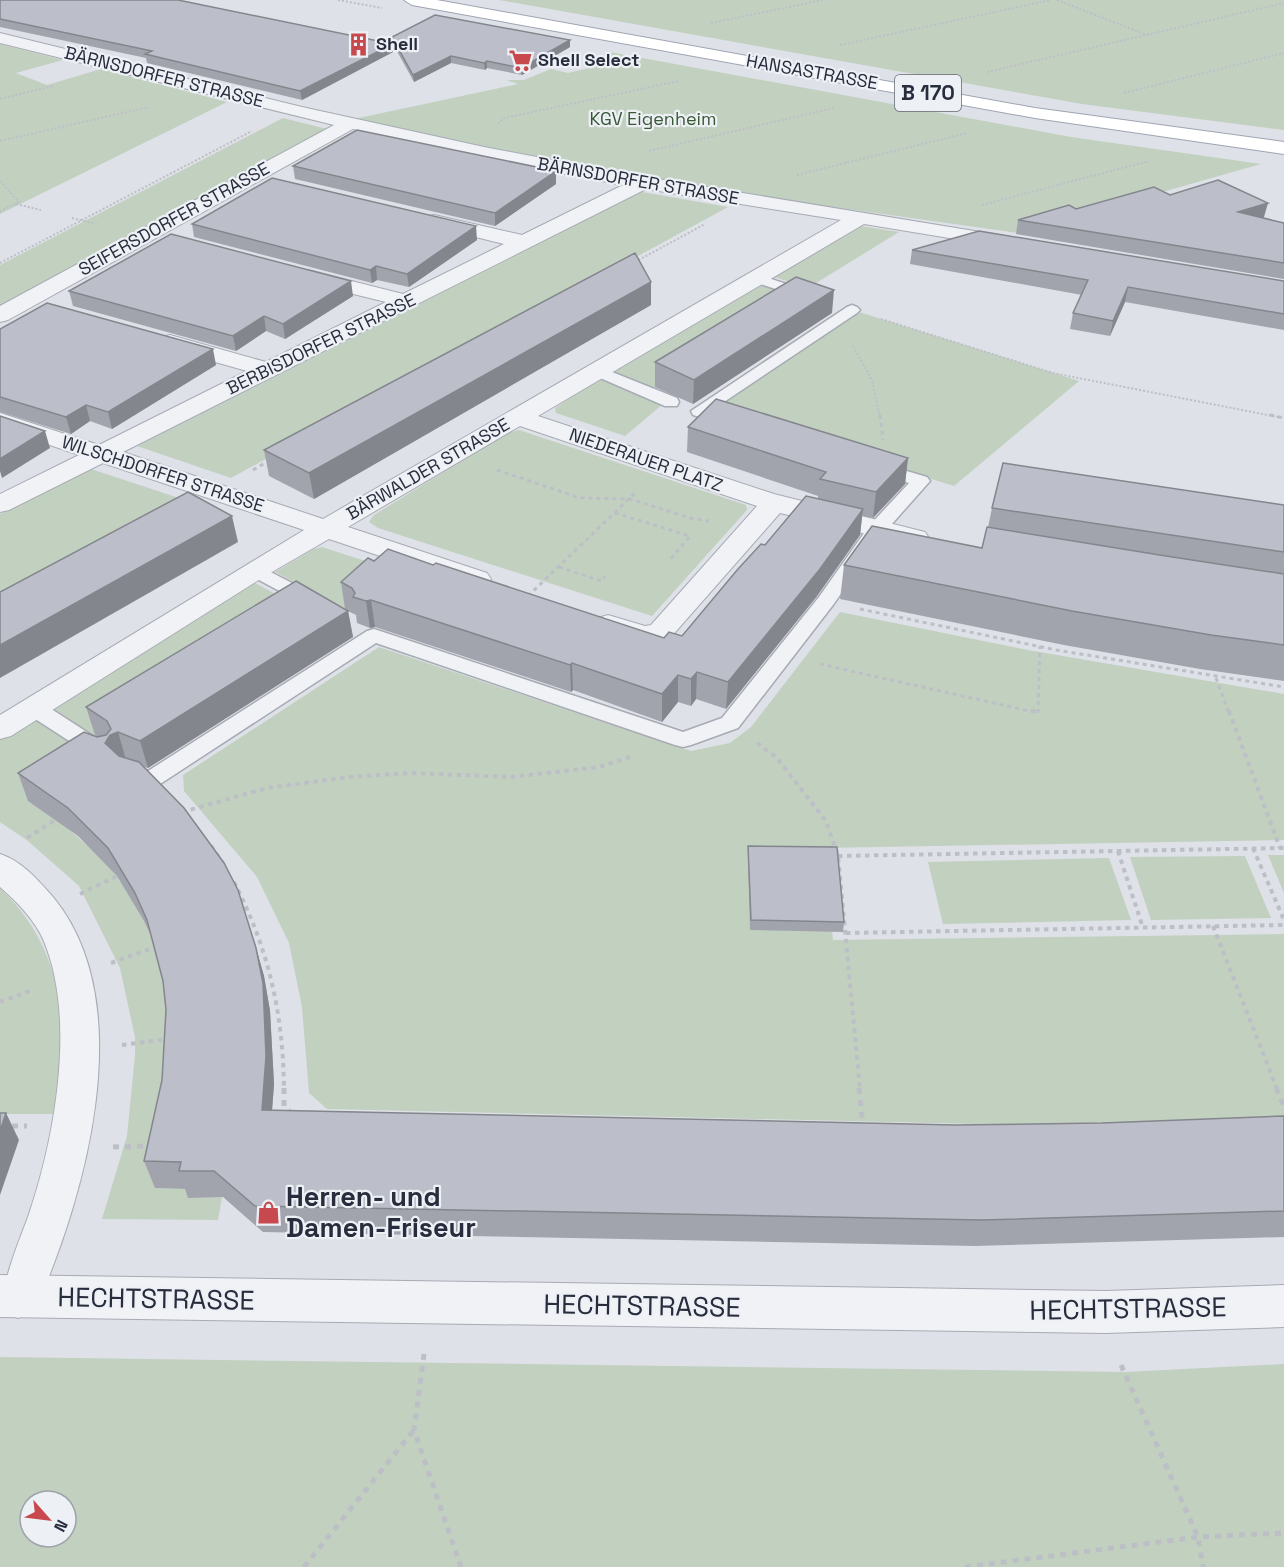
<svg xmlns="http://www.w3.org/2000/svg" width="1284" height="1567" viewBox="0 0 1284 1567" font-family="'Space Grotesk',sans-serif">
<style>
.green{fill:#c2d0c0;fill-rule:evenodd}
.lines{fill:none;stroke-linecap:round;stroke-linejoin:round}
.service-casing{stroke:#a7abb4;stroke-width:3}
.minor-casing{stroke:#a7abb4;stroke-width:2}
.tertiary-casing{stroke:#a7abb4;stroke-width:2}
.primary-casing{stroke:#9ea4b2;stroke-width:2}
.path-far3{stroke:#bdbfc6;stroke-width:2;stroke-dasharray:2 2;stroke-linecap:butt}
.path-far2{stroke:#bdbfc6;stroke-width:3;stroke-dasharray:4 4;stroke-linecap:butt}
.path-far1{stroke:#bdbfc6;stroke-width:4;stroke-dasharray:4.5 4.5;stroke-linecap:butt}
.path{stroke:#bdbfc6;stroke-width:5;stroke-dasharray:6 6;stroke-linecap:butt}
.service{fill:#f1f2f6;fill-rule:evenodd}
.minor{fill:#f1f2f6;fill-rule:evenodd}
.tertiary{fill:#f1f2f6;fill-rule:evenodd}
.primary{fill:#fff;fill-rule:evenodd}
.wall{fill:#a2a4ad}
.shaded-wall{fill:#84868d}
.building{fill:#bcbfc9;stroke:#84868d;stroke-width:1.5}
.labels{text-anchor:middle;stroke-width:4.5;stroke-linejoin:round;paint-order:stroke}
.far-poi-label{font-size:18px;font-weight:bold;fill:#282d3d;stroke:#edf0f5;text-anchor:start}
.far-street-label{font-size:18px;fill:#282d3d;stroke:#edf0f5}
.far-park-label{font-size:18px;fill:#395836;stroke:#edf0f5}
.shield{fill:#edf0f5;stroke:#636874;stroke-width:1.5}
.shield-label{font-size:21px;font-weight:bold;fill:#282d3d}
.near-poi-label{font-size:27px;font-weight:bold;fill:#282d3d;stroke:#edf0f5;text-anchor:start}
.near-street-label{font-size:27px;fill:#282d3d;stroke:#edf0f5}
</style>
<rect width="100%" height="100%" fill="#dee1e7"/>
<g class="green">
<path d="M499 0H1284V130L1082 104Z"/>
<path d="M0 44 63 60 16 73 47 85 101 69 227 102 0 214Z"/>
<path d="M610 52 1071 137 1261 164 1018 233 754 196 492 148 354 119 518 84 506 80H524L551 69 568 73 590 68 587 67Z"/>
<path d="M283 118 327 129 0 308V265Z"/>
<path d="M642 192 728 207 231 478 137 446Z"/>
<path d="M861 226 899 232 808 288 774 277Z"/>
<path d="M761 283 801 296 653 388 613 372Z"/>
<path d="M859 312 1079 381 954 486 727 415 722 403Z"/>
<path d="M600 378 663 404 625 436 556 413 555 408Z"/>
<path d="M519 430 746 505 747 510 652 616 378 528 369 522 374 515 507 433Z"/>
<path d="M91 469 188 501 0 603V514Z"/>
<path d="M322 547 396 571 349 612 275 572 314 549Z"/>
<path d="M255 583 301 608 93 736 51 707Z"/>
<path d="M840 612 1028 650 1284 694V840L823 848 833 940 1284 934V1118L1058 1126 327 1109 309 1093 302 1007 289 943 257 877 184 791 183 775 379 647 691 751 730 743 751 727Z"/>
<path d="M34 719 94 758 57 819 98 855 117 876 130 895 144 921 156 947 172 1009 155 1188 191 1189 222 1197 218 1220 102 1219 127 1136 135 1055V1037L120 968 79 886 28 841 0 822V739Z"/>
<path d="M1268 855H1284V893Z"/>
<path d="M1245 856 1271 918 1151 920 1130 857Z"/>
<path d="M1109 858 1131 920 943 924 928 862Z"/>
<path d="M0 888C69 955 66 1027 53 1114H0Z"/>
<path d="M0 1357 1125 1372 1284 1364V1567H0ZM30 1501H66V1537H30Z"/>
</g>
<g class="lines">
<defs>
<g id="service">
<path d="M756 274 814 293 816 296 809 300 751 281 749 278Z"/>
<path d="M852 305 857 307 860 310 857 313 712 410 736 417 738 421 736 425 730 426 693 415 691 411 847 307Z"/>
<path d="M597 366 677 398 679 402 677 406H665L591 374 589 371Z"/>
<path d="M876 462 927 477 930 481 883 534 833 605 738 728 691 745 683 747 675 745 376 643 157 786C144 790 124 782 117 770L120 765 128 762 148 771 367 631 374 629 683 732 722 718 819 597 869 526 909 483 870 471 867 467 870 463Z"/>
<path d="M255 564 321 598 324 602 321 606H307L248 574 245 570 248 566Z"/>
<path d="M34 701 42 703 110 747 113 752 110 757 102 759 94 757 26 713 23 708 26 703Z"/>
</g>
<g id="minor">
<path d="M0 33 302 107 484 147 615 172 1017 238 1020 242 1017 246 1010 248 864 224 538 416 774 494 925 532 929 538 925 544 915 546 780 513 671 637 644 645 598 630 593 624 598 618 608 615 645 626 651 625 757 506 520 426 348 527 487 573 491 579 487 585 477 588 467 585 329 539 265 576 11 736 0 739V715L304 530 103 463 9 510 0 512V494L79 455 0 428V413L99 445 247 371 162 347 158 342 162 337 170 335 266 362 386 302 300 281 297 276 300 271 308 270 403 294 504 244 427 225 424 221 427 217 434 215 522 235 623 185 484 159 353 129 8 320 0 322V306L334 125 0 43ZM646 189 841 220 323 519 123 452Z"/>
<path d="M0 854C22 861 38 880 53 897 141 1004 85 1198 34 1312L18 1318 2 1312C0 1287 19 1241 28 1217 55 1138 77 1018 43 939 34 919 16 901 0 887Z"/>
</g>
<path id="tertiary" d="M0 1275 1106 1291 1284 1285V1327L1106 1333 0 1317Z"/>
<path id="primary" d="M404 0H437L1035 108 1284 142V154L1035 118 412 5Z"/>
</defs>
<use href="#service" class="service-casing"/>
<use href="#minor" class="minor-casing"/>
<use href="#tertiary" class="tertiary-casing"/>
<use href="#primary" class="primary-casing"/>
<g class="path-far3">
<path d="M338 0 382 8"/>
<path d="M1057 0 1147 35"/>
<path d="M711 23 823 0"/>
<path d="M840 45 1051 0"/>
<path d="M987 72 1284 3"/>
<path d="M1124 93 1284 53"/>
<path d="M0 99 53 86"/>
<path d="M498 124 504 118 679 81"/>
<path d="M0 141 149 107"/>
<path d="M649 151 834 108"/>
<path d="M797 175 967 133"/>
<path d="M0 181 19 202 0 211"/>
<path d="M16 204 41 210"/>
<path d="M982 205 1149 161"/>
<path d="M72 218 97 224"/>
<path d="M635 262 705 224"/>
<path d="M0 263 252 131"/>
<path d="M881 319 1053 373 1278 417"/>
<path d="M853 346 872 380 880 417"/>
</g>
<g class="path-far2">
<path d="M880 415 883 440"/>
<path d="M1270 415 1284 418"/>
<path d="M253 470 270 460"/>
<path d="M497 470 580 498 630 499 690 518 709 521"/>
<path d="M615 513 690 536 669 561"/>
<path d="M559 567 601 581 605 576"/>
<path d="M528 596 636 492"/>
<path d="M860 609 1056 650 1284 687"/>
<path d="M820 664 1038 713"/>
<path d="M1216 678 1229 713"/>
<path d="M1038 713 1040 646"/>
</g>
<g class="path-far1">
<path d="M1031 711H1038"/>
<path d="M1229 711 1280 848"/>
<path d="M757 743 776 757 826 821 838 856 860 1089"/>
<path d="M182 812 267 788 349 777 411 773 512 777 599 767 630 757"/>
<path d="M27 838 57 819"/>
<path d="M211 846 224 865"/>
<path d="M1253 848 1284 920"/>
<path d="M1118 851 1143 928"/>
<path d="M838 856 1284 848"/>
<path d="M234 882C269 950 283 1013 284 1089"/>
<path d="M80 894 117 876"/>
<path d="M1213 926 1277 1089"/>
<path d="M846 933 1284 925"/>
<path d="M111 963 156 947"/>
<path d="M0 1002 30 991"/>
<path d="M122 1045 168 1039"/>
</g>
<g class="path">
<path d="M284 1088V1106L292 1114"/>
<path d="M859 1088 863 1126"/>
<path d="M1276 1088 1284 1107"/>
<path d="M0 1126H27"/>
<path d="M113 1147 151 1146"/>
<path d="M424 1354 414 1430 461 1567"/>
<path d="M1121 1365 1198 1537 1203 1567"/>
<path d="M304 1567 414 1430"/>
<path d="M965 1567 1198 1537 1284 1533"/>
</g>
<use href="#service" class="service"/>
<use href="#minor" class="minor"/>
<use href="#tertiary" class="tertiary"/>
<use href="#primary" class="primary"/>
</g>
<g class="wall">
<path d="M0 0 393 44 392 37 570 47 522 75 487 68 485 70 451 63 414 82 393 44V52L302 100 147 63 146 58 0 27Z"/>
<path d="M293 166 556 184 495 226 295 179Z"/>
<path d="M1170 195 1264 217H1261L1284 223V279L1016 234 1018 220Z"/>
<path d="M192 224 477 240 409 287 377 280 372 283 194 237Z"/>
<path d="M912 250 1284 281V330L1125 302 1110 336 1070 329 1073 313 1082 295 910 264Z"/>
<path d="M69 291 353 296 285 339 266 331 236 351 73 306Z"/>
<path d="M651 305 314 499 269 476 264 450Z"/>
<path d="M832 313 693 404 655 387V362Z"/>
<path d="M0 329 216 365 112 429 90 421 71 434 0 412Z"/>
<path d="M688 427 908 458 905 484 873 518 862 516 860 535 817 596 726 709 696 699 691 706 678 702 662 722 573 690 571 692 375 627 370 628 357 623 356 615 348 611 353 637 148 768 145 767 256 948 264 976 270 1011 274 1084 272 1110 955 1125 1102 1123 1284 1116V1237L975 1246 263 1232 223 1197 188 1198 185 1189 155 1188 144 1161 162 1080 166 1010 163 981 152 938 144 921 117 876 78 836 28 801 18 773 97 737 95 735 86 707 345 609 341 582 374 561 433 565 664 638 682 636 765 545 818 498V496L687 452Z"/>
<path d="M1284 505V681L1200 669 1064 645 840 599 844 565 982 548 988 527 992 508Z"/>
<path d="M748 846 844 922 843 932 750 930 748 856Z"/>
</g>
<g class="shaded-wall">
<path d="M570 40V47L522 75 521 68Z"/>
<path d="M393 44V52L302 100 300 91Z"/>
<path d="M451 56V63L414 82 413 75Z"/>
<path d="M487 61V68L485 70 484 63Z"/>
<path d="M556 171V184L495 226V213Z"/>
<path d="M1268 203 1264 217 1234 226 1238 212Z"/>
<path d="M476 226 477 240 409 287 407 274Z"/>
<path d="M376 266 377 280 372 283 370 270Z"/>
<path d="M351 281 353 296 285 339 283 324Z"/>
<path d="M651 282V305L314 499 309 473Z"/>
<path d="M1128 287 1125 302 1110 336 1113 321Z"/>
<path d="M834 290 832 313 693 404 694 380Z"/>
<path d="M264 316 266 331 236 351 233 336Z"/>
<path d="M213 349 216 365 112 429 108 412Z"/>
<path d="M86 405 90 421 71 434 66 417Z"/>
<path d="M45 431 50 448 2 478 0 471V459Z"/>
<path d="M908 458 905 484 873 518 876 492Z"/>
<path d="M863 509 860 535 817 596 726 709 728 682Z"/>
<path d="M232 516 238 542 0 678V645Z"/>
<path d="M371 600 375 627 370 628 366 601Z"/>
<path d="M348 611 353 637 148 768 140 741Z"/>
<path d="M572 663 573 690 571 692 570 665Z"/>
<path d="M697 672 696 699 691 706V679Z"/>
<path d="M678 675V702L662 722V694Z"/>
<path d="M118 732 126 760 118 763 105 743 110 735Z"/>
<path d="M256 948 264 976 270 1011 274 1084 270 1137 262 1110Z"/>
<path d="M6 1113 19 1140 0 1195V1131Z"/>
</g>
<g class="building">
<path d="M0 0H178L393 44 300 91 145 54 152 51 0 19Z"/>
<path d="M435 15 570 40 521 68 487 61 484 63 451 56 413 75 392 37Z"/>
<path d="M357 130 556 171 495 213 293 166Z"/>
<path d="M272 178 476 226 407 274 376 266 370 270 192 224Z"/>
<path d="M1218 180 1268 203 1238 212 1284 223V263L1018 220 1069 205 1076 209 1154 187 1170 195Z"/>
<path d="M979 231 1284 281V314L1128 287 1113 321 1073 313 1088 280 912 250Z"/>
<path d="M171 234 351 281 283 324 264 316 233 336 69 291Z"/>
<path d="M635 253 651 282 309 473 264 450Z"/>
<path d="M796 277 834 290 694 380 655 362Z"/>
<path d="M47 303 213 349 108 412 86 405 66 417 0 397V329Z"/>
<path d="M716 399 908 458 876 492 820 479 826 472 688 427Z"/>
<path d="M0 416 45 431 0 459Z"/>
<path d="M1003 463 1284 505V552L992 508Z"/>
<path d="M188 492 232 516 0 645V592Z"/>
<path d="M806 496 863 509 820 569 728 682 697 672 691 679 678 675 662 694 572 663 570 665 371 600 366 601 353 597 355 593 352 588 341 582 368 558 374 561 388 549 433 565 436 563 664 638 669 632 682 636 738 569 761 544 765 545Z"/>
<path d="M872 526 982 548 987 527 1166 556 1284 574V645L1211 635 1072 611 844 565Z"/>
<path d="M296 581 348 611 140 741 118 732 110 735 105 743 119 756 139 762 184 808 224 863 238 890 256 948 263 983 266 1056 262 1110 955 1125 1102 1123 1284 1116V1211L982 1220 255 1206 214 1171H179L181 1162 144 1161 162 1080 166 1010 163 981 147 920 135 893 108 848 68 808 18 773 84 732 97 737 106 735 111 729 107 721 86 707Z"/>
<path d="M748 846 837 847 844 922 751 920Z"/>
<path d="M0 1113H6L0 1131Z"/>
</g>
<defs>
<symbol id="building-bare" viewBox="-9 -9 18 18"><path d="M-4-6H4V6H1V3H-1V6H-4ZM-2.5-4.3h1.7v1.8h-1.7ZM.8-4.3h1.7v1.8H.8ZM-2.5-1h1.7V.8h-1.7ZM.8-1h1.7V.8H.8Z" fill="#c7484d" stroke="#edf0f5" stroke-width="2.5" paint-order="stroke"/></symbol>
<symbol id="supermarket-bare" viewBox="-9 -9 18 18"><path d="M-6-5.5h2.5l.6 2H6L4.5 2H-2.5L-4.4-4H-6ZM-1.5 3.2a1.3 1.3 0 1 0 .1 0ZM3 3.2a1.3 1.3 0 1 0 .1 0Z" fill="#c7484d" stroke="#edf0f5" stroke-width="2.5" paint-order="stroke"/></symbol>
<symbol id="shop-bare" viewBox="-9 -9 18 18"><path d="M-5-2.5h2.3a2.7 3.5 0 0 1 5.4 0H5L5.5 6h-11ZM-1.5-2.5h3a1.5 2.3 0 0 0-3 0Z" fill="#c7484d" stroke="#edf0f5" stroke-width="2.5" paint-order="stroke"/></symbol>
</defs>
<g fill-rule="evenodd">
<use href="#building-bare" x="342" y="28" width="33" height="33"/>
<use href="#supermarket-bare" x="504" y="44" width="33" height="33"/>
<use href="#shop-bare" x="252" y="1196" width="33" height="33"/>
</g>
<g class="labels">
<g class="far-poi-label">
<text x="376" y="50">Shell</text>
<text x="538" y="66">Shell Select</text>
</g>
<g class="far-street-label">
<text transform="translate(812 72) rotate(10)" y="6">HANSASTRASSE</text>
<text transform="translate(164 77) rotate(14)" y="6">BÄRNSDORFER STRASSE</text>
<text transform="translate(638 181) rotate(10)" y="6">BÄRNSDORFER STRASSE</text>
<text transform="translate(174 219) rotate(-29)" y="6">SEIFERSDORFER STRASSE</text>
<text transform="translate(321 344) rotate(-26)" y="6">BERBISDORFER STRASSE</text>
<text transform="translate(646 460) rotate(19)" y="6">NIEDERAUER PLATZ</text>
<text transform="translate(428 469) rotate(-30)" y="6">BÄRWALDER STRASSE</text>
<text transform="translate(163 474) rotate(18)" y="6">WILSCHDORFER STRASSE</text>
</g>
<g class="far-park-label">
<text x="653" y="125">KGV Eigenheim</text>
</g>
<rect class="shield" x="895" y="75" width="66" height="36" rx="4.5"/>
<g class="shield-label">
<text x="928" y="100">B 170</text>
</g>
<g class="near-poi-label">
<text x="286" y="1206">Herren- und<tspan x="286" dy="31">Damen-Friseur</tspan></text>
</g>
<g class="near-street-label">
<text transform="translate(156 1299) rotate(1)" y="9">HECHTSTRASSE</text>
<text transform="translate(642 1306) rotate(1)" y="9">HECHTSTRASSE</text>
<text transform="translate(1128 1309) rotate(-1)" y="9">HECHTSTRASSE</text>
</g>
</g>
<g transform="translate(48 1519) rotate(118)"><circle r="28" fill="#edf0f5" stroke="#9ea2ab" stroke-width="1.5"/>
<path d="M0-4.5L10 22L0 15L-10 22Z" fill="#c7484d"/>
<text y="-9" font-size="16" font-weight="bold" text-anchor="middle" fill="#282d3d">N</text>
</g>
</svg>
